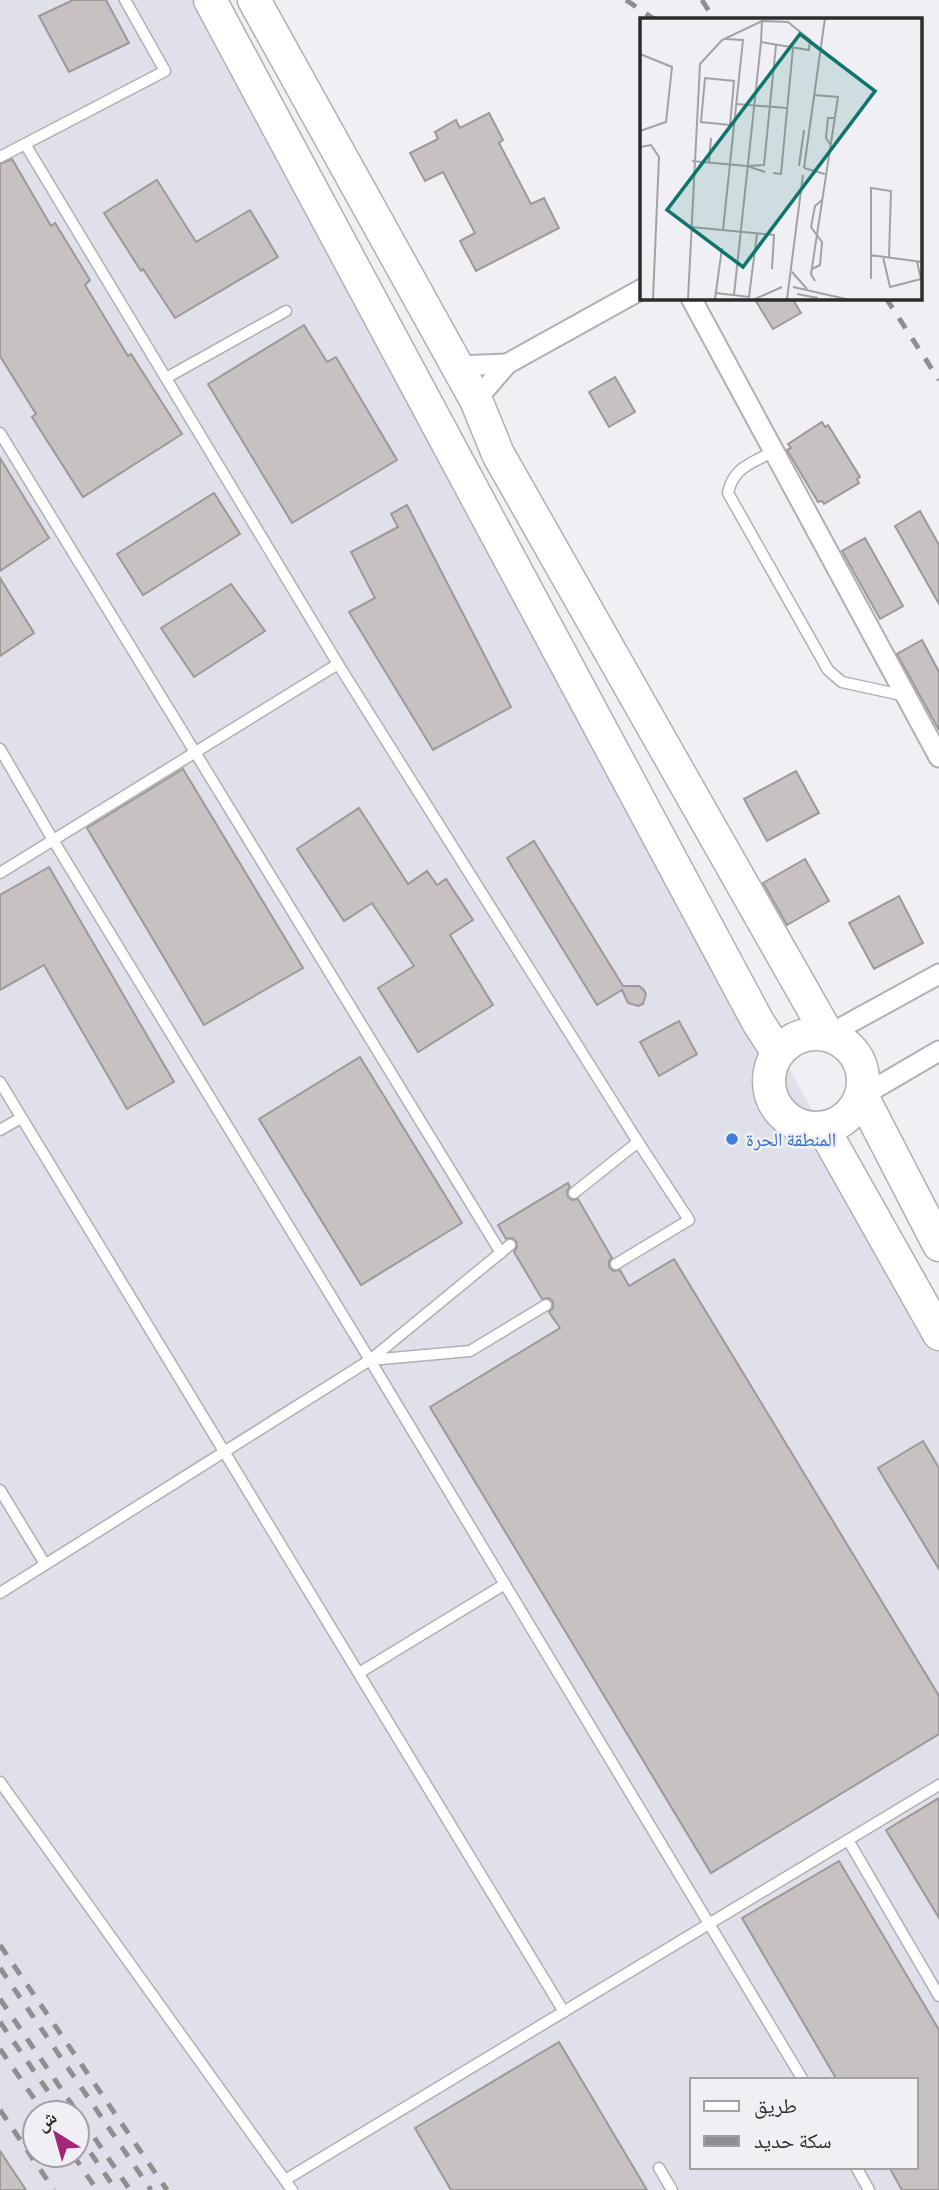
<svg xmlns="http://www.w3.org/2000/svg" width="939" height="2190" viewBox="0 0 939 2190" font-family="Barlow,'Noto Naskh Arabic',sans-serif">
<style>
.built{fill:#e0e0eb;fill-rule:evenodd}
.building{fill:#c7c2c1;stroke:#9d9998;stroke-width:2}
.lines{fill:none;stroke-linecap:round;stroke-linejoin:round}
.lane-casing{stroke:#b0b0b4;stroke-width:13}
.street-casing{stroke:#b0b0b4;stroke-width:23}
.primary-casing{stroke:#b0b0b4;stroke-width:35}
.lane{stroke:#fff;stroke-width:10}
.street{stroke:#fff;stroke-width:19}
.primary{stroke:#fff;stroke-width:32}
.rail{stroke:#8f8e91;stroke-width:5;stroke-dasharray:12 12;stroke-linecap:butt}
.shop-dot{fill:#3f7fe0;stroke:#f0eff4;stroke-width:2.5}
.labels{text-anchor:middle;stroke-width:5;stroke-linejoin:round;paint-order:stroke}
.shop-label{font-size:19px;fill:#366cbe;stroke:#f0eff4;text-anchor:start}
.inset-road{fill:none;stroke:#a2a1a4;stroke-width:2}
.view{fill:#0f766e;fill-opacity:0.15;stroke:#0f766e;stroke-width:3.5}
.inset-edge{fill:none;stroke:#2c2c2d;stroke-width:3.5}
</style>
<rect width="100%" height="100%" fill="#f0eff4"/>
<path class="built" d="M0 0H223L939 1350V2190H0ZM692 2080H916V2167H692ZM35 2113H77V2155H35Z"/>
<g class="building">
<path d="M73 0H106L129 43 69 72 39 16Z"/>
<path d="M489 113 503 140 499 143 531 204 544 198 559 228 476 271 460 241 475 233 443 172 425 181 410 153 438 139 435 132 456 120 460 128Z"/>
<path d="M12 159 51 226 55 223 90 280 85 285 128 356 131 354 182 434 83 497 32 417 36 414 0 356V164Z"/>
<path d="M157 180 196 242 250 210 278 257 175 318 143 269 141 271 104 213Z"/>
<path d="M754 298H792L801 313 773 329Z"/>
<path d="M304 325 327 362 336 357 397 460 292 523 208 384Z"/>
<path d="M615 377 635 412 609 427 589 392Z"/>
<path d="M822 422 825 427 828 425 860 477 857 479 859 483 824 504 822 501 818 502 787 450 791 448 788 444Z"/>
<path d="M0 458 49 538 0 571Z"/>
<path d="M214 493 240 534 143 595 117 554Z"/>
<path d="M407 505 511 707 433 750 349 612 375 598 351 552 398 527 391 514Z"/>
<path d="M920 511 939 545V604L895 526Z"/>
<path d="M865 538 903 606 880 619 842 551Z"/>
<path d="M0 578 34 633 0 656Z"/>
<path d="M231 584 265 631 194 677 161 628Z"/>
<path d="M922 640 939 672V730L897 654Z"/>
<path d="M183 769 303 968 204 1025 87 828Z"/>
<path d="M796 771 819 813 767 841 744 799Z"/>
<path d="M359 808 408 884 427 871 437 885 446 879 473 920 450 935 493 1005 418 1052 378 988 414 966 372 903 344 921 297 849Z"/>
<path d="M534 841 623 986H639L643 989 646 994 643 1004 638 1006 628 1003 622 990 597 1005 507 858Z"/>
<path d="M805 859 829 901 787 925 763 883Z"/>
<path d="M49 867 174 1082 127 1109 44 965 0 990V895Z"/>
<path d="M899 896 923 943 874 969 849 923Z"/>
<path d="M679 1021 697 1054 659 1076 640 1042Z"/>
<path d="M360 1057 462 1223 361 1285 259 1119Z"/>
<path d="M568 1183 570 1187 567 1191 568 1197 572 1200 578 1199 612 1258 609 1261V1267L613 1271 620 1270 629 1286 674 1259 939 1696V1734L711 1873 430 1407 560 1328 549 1312 553 1308V1302L549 1298 542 1299 514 1252 517 1247 516 1241 512 1238 506 1239 498 1225Z"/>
<path d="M923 1441 939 1468V1569L878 1468Z"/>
<path d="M939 1798V1918L886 1830Z"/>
<path d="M839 1861 939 2030V2190H902L889 2167H916V2080H837L742 1918Z"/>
<path d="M559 2042 647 2190H451L415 2128Z"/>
<path d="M0 2151 26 2190H0Z"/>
</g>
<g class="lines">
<defs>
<g id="lane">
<path d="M25 144 338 664 638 1142 689 1220 616 1264"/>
<path d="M0 157 165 71 125 0"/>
<path d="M166 378 286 311"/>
<path d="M0 433 501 1253"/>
<path d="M774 451C753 463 733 467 728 493L828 670 842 682 906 696"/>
<path d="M0 749 53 840 370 1360 803 2080"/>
<path d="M0 873 338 664"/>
<path d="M0 1082 564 2012"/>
<path d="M0 1130 21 1118"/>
<path d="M574 1193 638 1142"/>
<path d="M510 1245 370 1360 470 1351 546 1305"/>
<path d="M0 1490 45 1564"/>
<path d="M0 1593 370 1360"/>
<path d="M359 1673 505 1584"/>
<path d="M0 1782 292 2190"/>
<path d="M848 1840 939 1996"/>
<path d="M856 2167 869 2190"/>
<path d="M659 2168 672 2190"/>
<path d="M285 2180 939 1785"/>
</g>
<g id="street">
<path d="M691 298 939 757"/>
<path d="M456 366 507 364"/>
<path d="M476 400 507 364 642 289"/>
<path d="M828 1035 939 974"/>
<path d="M862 1096 939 1051"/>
</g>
<g id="primary">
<path d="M210 0 758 1022 778 1053"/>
<path d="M254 0 476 400 498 454 828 1035"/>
<circle cx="816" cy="1081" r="47"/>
<path d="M862 1096 939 1245"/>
<path d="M823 1128 939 1334"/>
</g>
</defs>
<use href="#lane" class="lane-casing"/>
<use href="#street" class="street-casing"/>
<use href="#primary" class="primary-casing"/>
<use href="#lane" class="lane"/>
<use href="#street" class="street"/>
<use href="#primary" class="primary"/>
<g class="rail">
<path d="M626 0 654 19"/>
<path d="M702 0 714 19"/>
<path d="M886 298 939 380"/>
<path d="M0 1945 167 2190"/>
<path d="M0 1968 151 2190"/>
<path d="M0 1999 130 2190"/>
<path d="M0 2022 63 2113"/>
<path d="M0 2049 44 2113"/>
<path d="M0 2110 54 2190"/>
<path d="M77 2133 116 2190"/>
<path d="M73 2155 97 2190"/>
</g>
</g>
<circle class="shop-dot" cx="732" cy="1139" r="7"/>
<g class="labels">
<g class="shop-label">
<text x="746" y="1146">المنطقة الحرة</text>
</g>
</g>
<g transform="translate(640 18)">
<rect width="282" height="282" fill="#f0eff4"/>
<path class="inset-road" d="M0 36 32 49 26 104 0 113M174 77 198 79 171 256 175 263M96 86 147 90M90 107 94 63 65 60 61 104 90 107H94M190 126 186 120 188 100H195M0 129 11 127 19 139 13 281M52 143 107 148M69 145 71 120M124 147 136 27M159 148 164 112M164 150 185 156M164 150 185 0M125 154 107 148 125 147M133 155 141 156 153 30M51 209 134 217 132 251M83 212 103 22 85 21M230 237 282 244M243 239 250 269 281 261 277 244M172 251 180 247 182 224 171 209 175 188 182 182M152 254 167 271M231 261V170L251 173 249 239M153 269 206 281M76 275 109 279 117 216M157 276 178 280M94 277 121 24M48 281 60 46 82 22 122 3 148 4 170 22 169 32 121 24 122 3M75 281 82 230M115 281 142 269M147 281 163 157"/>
<path class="view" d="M160 16 235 73 103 249 27 192Z"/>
<rect width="282" height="282" class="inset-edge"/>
</g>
<rect x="690" y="2078" width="228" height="91" fill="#f0eff4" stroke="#a2a1a4" stroke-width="2"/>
<rect x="704" y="2101" width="35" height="10" fill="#ffffff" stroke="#a2a1a4" stroke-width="2"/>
<text x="754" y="2113" font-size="21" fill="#2c2c2d">طريق</text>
<rect x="704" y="2136" width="35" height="10" fill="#8f8e91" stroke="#a2a1a4" stroke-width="2"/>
<text x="754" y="2148" font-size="21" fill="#2c2c2d">سكة حديد</text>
<g transform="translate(56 2134) rotate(323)"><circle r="33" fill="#f0eff4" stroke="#a2a1a4" stroke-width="2"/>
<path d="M0-5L12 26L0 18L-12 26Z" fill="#a42679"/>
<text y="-10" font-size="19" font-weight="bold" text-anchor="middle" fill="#2c2c2d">ش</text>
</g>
</svg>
